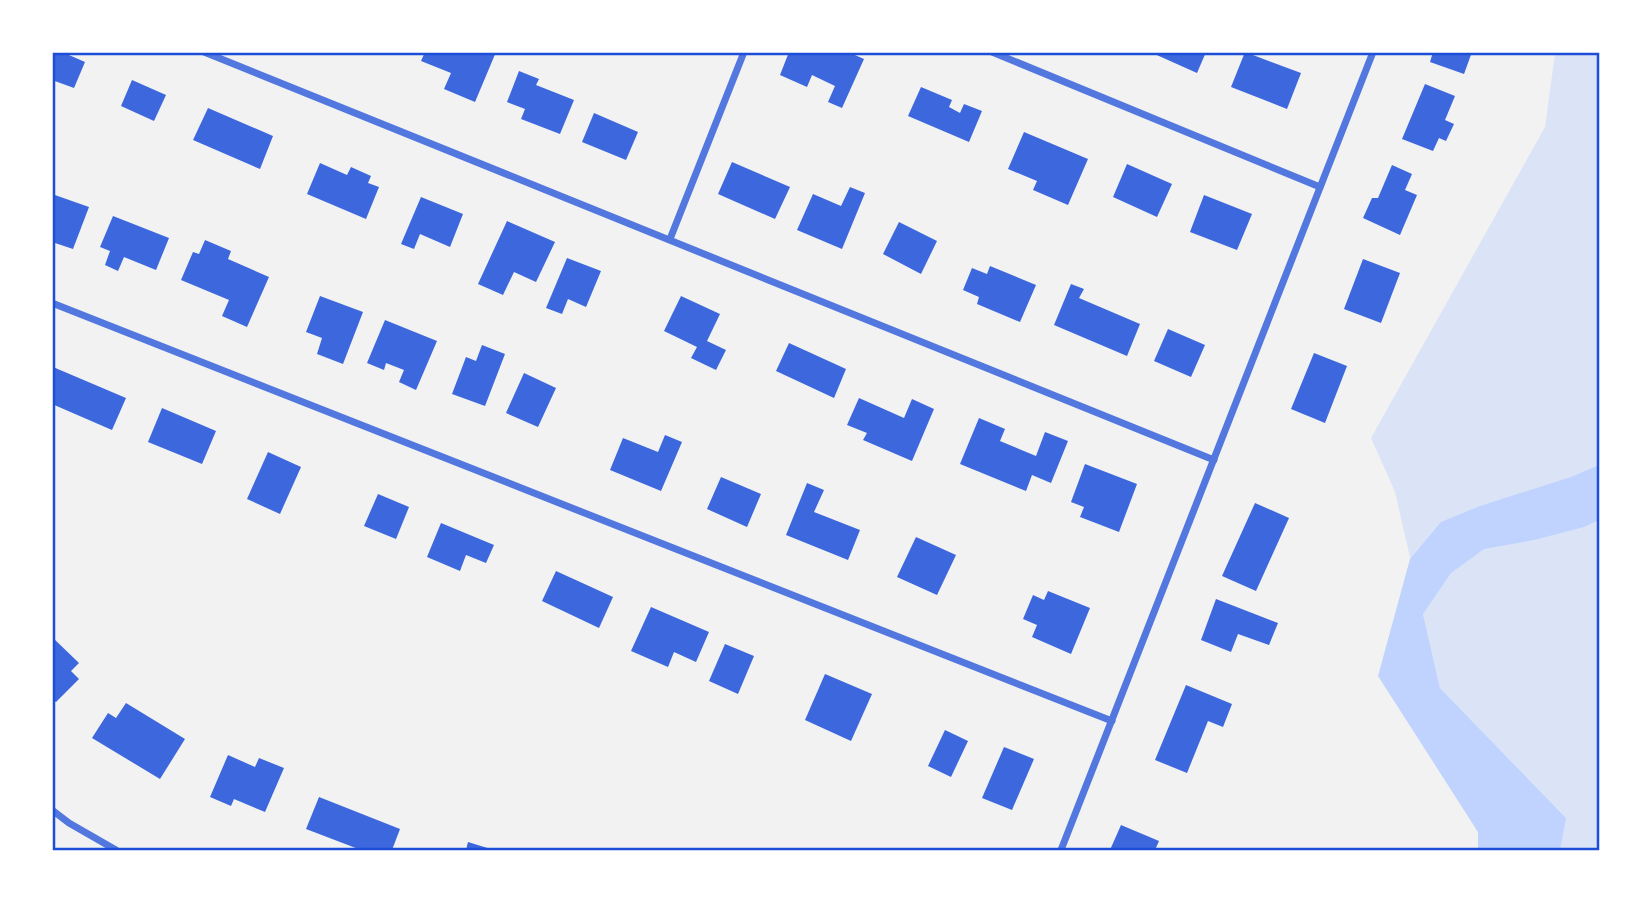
<svg xmlns="http://www.w3.org/2000/svg" width="1652" height="903" viewBox="0 0 1652 903" font-family="Montserrat,sans-serif">
<style>
.green{fill:#dbe4f7}
.water{fill:#bfd3fe}
.building{fill:#3d67dc}
.lines{fill:none;stroke-linecap:round;stroke-linejoin:round}
.minor{stroke:#5277de;stroke-width:7}
.neatline{fill:none;stroke:#1d4ed8;stroke-width:2.5}
</style>
<rect width="100%" height="100%" fill="#f2f2f2"/>
<path class="green" d="M1555 53H1599V850H1560L1565 817 1440 688 1395 492 1371 438 1545 127Z"/>
<path class="water" d="M1599 465V520L1584 527 1534 540 1484 549 1451 573 1423 614 1440 688 1566 818 1560 850H1478V832L1378 676 1410 559 1441 522 1480 506 1571 477Z"/>
<g class="building">
<path d="M52 52H62L85 62 74 88 52 80Z"/>
<path d="M425 52H496L475 102 444 89 451 73 421 61Z"/>
<path d="M789 52H848L864 59 842 108 828 102 835 86 812 75 807 87 780 75Z"/>
<path d="M1150 52H1206L1197 73Z"/>
<path d="M1245 52 1301 73 1287 109 1231 87Z"/>
<path d="M1433 52H1472L1464 74 1430 62Z"/>
<path d="M519 71 539 79 536 85 574 100 560 134 521 119 525 109 507 102Z"/>
<path d="M132 80 166 95 154 121 121 106Z"/>
<path d="M1425 84 1455 96 1445 120 1454 124 1446 141 1439 138 1433 151 1402 139Z"/>
<path d="M921 87 952 100 949 107 960 113 964 104 982 111 969 142 908 116Z"/>
<path d="M208 108 273 136 260 169 193 140Z"/>
<path d="M594 113 638 132 626 160 582 142Z"/>
<path d="M1024 132 1088 159 1068 205 1033 190 1037 181 1008 169Z"/>
<path d="M732 162 790 187 775 219 718 194Z"/>
<path d="M320 163 347 175 351 167 371 176 368 183 379 187 366 219 307 194Z"/>
<path d="M1127 164 1172 184 1157 217 1113 197Z"/>
<path d="M1392 165 1412 174 1405 190 1417 195 1400 235 1363 218 1372 198H1378Z"/>
<path d="M850 187 865 193 842 249 797 230 813 194 841 206Z"/>
<path d="M52 194 89 207 73 249 52 242Z"/>
<path d="M1204 195 1252 214 1237 250 1190 232Z"/>
<path d="M421 197 463 214 450 247 420 234 414 249 401 244Z"/>
<path d="M113 216 169 238 156 270 124 257 118 271 105 265 110 251 100 247Z"/>
<path d="M507 221 555 242 536 282 514 272 503 295 478 284Z"/>
<path d="M899 222 937 241 921 274 883 254Z"/>
<path d="M205 240 231 251 228 259 269 277 247 327 222 316 229 300 181 280 193 252 199 254Z"/>
<path d="M567 258 601 271 586 307 568 299 562 314 546 308Z"/>
<path d="M1363 259 1400 273 1381 323 1344 309Z"/>
<path d="M990 266 1036 285 1020 322 977 304 979 297 963 290 972 268 987 274Z"/>
<path d="M1071 284 1084 289 1079 298 1140 324 1127 356 1054 325Z"/>
<path d="M320 296 363 312 343 364 317 354 322 338 306 332Z"/>
<path d="M681 296 720 314 707 341 726 350 716 370 691 358 697 347 664 331Z"/>
<path d="M385 320 437 341 416 390 399 382 404 370 386 363 384 370 367 363Z"/>
<path d="M1168 329 1205 345 1191 377 1154 361Z"/>
<path d="M789 343 846 369 834 398 776 371Z"/>
<path d="M482 345 505 354 485 406 452 394 466 357 476 361Z"/>
<path d="M1314 353 1347 366 1325 423 1291 409Z"/>
<path d="M53 367 126 398 112 430 52 404Z"/>
<path d="M524 373 556 388 538 427 506 413Z"/>
<path d="M859 398 904 418 912 399 934 409 912 461 863 440 867 433 847 425Z"/>
<path d="M162 408 216 431 202 464 148 442Z"/>
<path d="M979 418 1005 429 1000 441 1036 456 1045 432 1068 441 1051 483 1032 475 1026 491 960 464Z"/>
<path d="M665 435 682 442 661 491 610 470 623 438 658 452Z"/>
<path d="M268 452 301 467 280 514 247 499Z"/>
<path d="M1085 464 1137 484 1119 532 1080 517 1084 507 1071 502Z"/>
<path d="M721 477 761 494 747 527 707 509Z"/>
<path d="M807 483 824 490 814 512 860 530 848 560 786 535Z"/>
<path d="M378 494 409 507 396 539 364 526Z"/>
<path d="M1255 503 1289 518 1256 591 1222 576Z"/>
<path d="M441 523 494 545 486 563 466 555 460 571 427 557Z"/>
<path d="M916 537 956 555 937 595 897 577Z"/>
<path d="M556 571 613 597 599 628 542 601Z"/>
<path d="M1048 591 1090 608 1071 654 1032 637 1037 625 1023 619 1033 595 1044 600Z"/>
<path d="M1216 599 1278 623 1269 645 1238 634 1231 652 1201 640Z"/>
<path d="M651 607 709 632 696 662 674 652 668 667 631 651Z"/>
<path d="M52 637 79 663 71 671 79 679 56 702 52 699Z"/>
<path d="M725 644 754 656 738 694 709 681Z"/>
<path d="M825 674 872 694 851 741 805 720Z"/>
<path d="M1186 685 1232 704 1223 727 1208 721 1187 773 1155 760Z"/>
<path d="M126 703 185 739 160 779 92 738 108 713 116 718Z"/>
<path d="M945 730 968 741 951 777 928 766Z"/>
<path d="M1004 747 1034 759 1012 810 982 798Z"/>
<path d="M228 755 255 767 259 758 284 768 265 812 234 799 231 806 210 797Z"/>
<path d="M319 797 400 829 392 850H361L306 829Z"/>
<path d="M1121 825 1159 841 1155 850H1110Z"/>
<path d="M468 842 494 850H466Z"/>
</g>
<g class="lines">
<g class="minor">
<path d="M204 52 1214 460"/>
<path d="M992 52 1320 187"/>
<path d="M670 239 744 52"/>
<path d="M52 303 1112 721"/>
<path d="M52 810 69 823 116 850"/>
<path d="M1061 850 1373 52"/>
</g>
</g>
<rect width="1652" height="903" fill="none" stroke="#ffffff" stroke-width="108"/>
<rect x="54" y="54" width="1544" height="795" class="neatline"/>
</svg>
